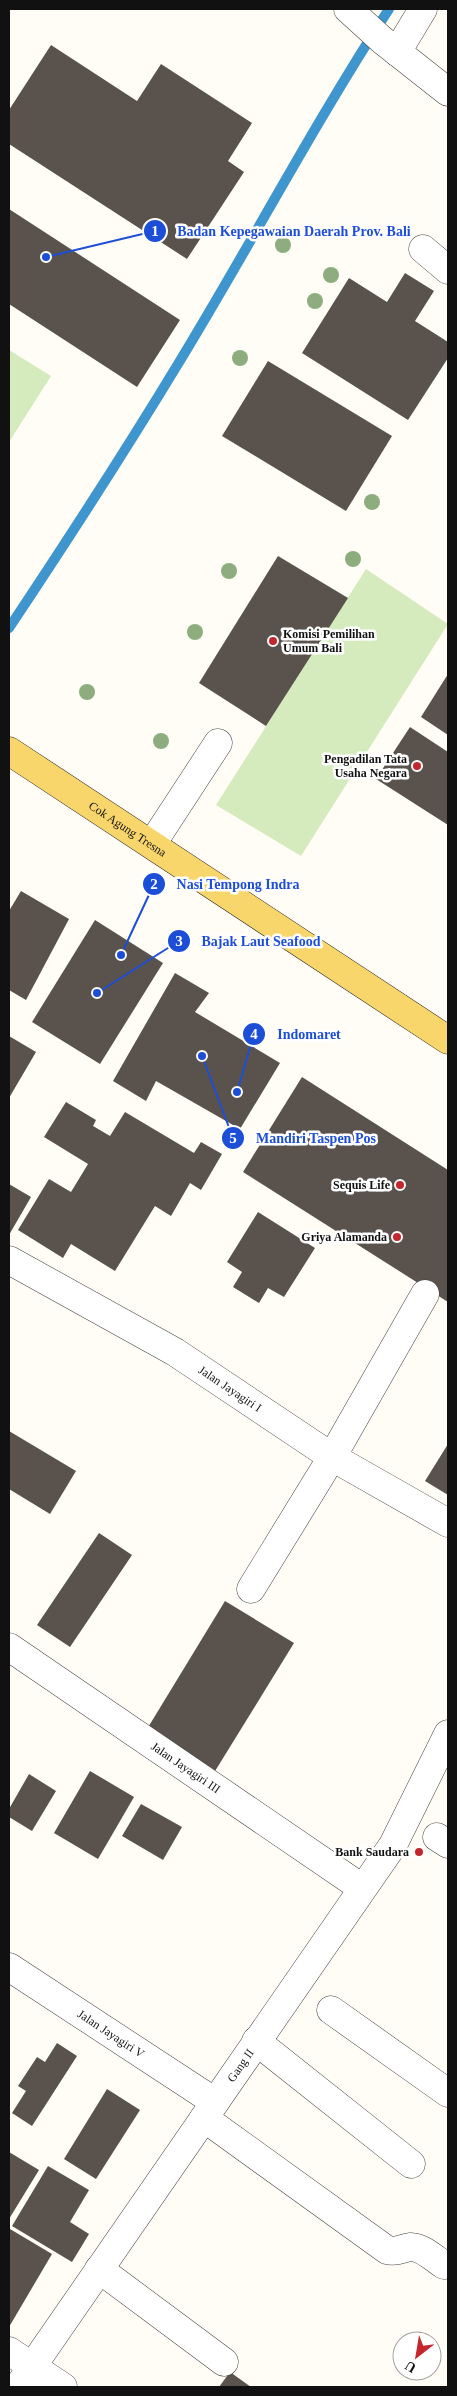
<svg xmlns="http://www.w3.org/2000/svg" width="457" height="2396" viewBox="0 0 457 2396" font-family="'Times New Roman',serif">
<style>
.green{fill:#d5ebbd}
.lines{fill:none;stroke-linecap:round;stroke-linejoin:round}
.stream{stroke:#3f96cf;stroke-width:10}
.building{fill:#5a524d}
.minor-casing{stroke:#444;stroke-width:29}
.major-casing{stroke:#222;stroke-width:29}
.minor{stroke:#fff;stroke-width:28}
.major{stroke:#f9d66b;stroke-width:28}
.tree{fill:#8dad7f}
.poi-dot{fill:#c4262e;stroke:#fff;stroke-width:2}
.labels{text-anchor:middle;stroke-width:5;stroke-linejoin:round;paint-order:stroke}
.poi-label{font-size:12px;font-weight:bold;fill:#111;stroke:#fff;text-anchor:end}
.street-label{font-size:12px;fill:#111;stroke:#fff}
.leader{fill:none;stroke:#1d4ed8;stroke-width:2}
.callout-dot{fill:#1d4ed8;stroke:#fff;stroke-width:2}
.mark-label{font-size:15px;text-anchor:middle;font-weight:bold;fill:#fff}
.callout-label{font-size:14px;text-anchor:middle;font-weight:bold;fill:#1d4ed8;stroke:#fff;stroke-width:5;stroke-linejoin:round;paint-order:stroke}
</style>
<rect width="100%" height="100%" fill="#fffdf5"/>
<g class="green">
<path d="M9 350 51 376 9 442Z"/>
<path d="M366 569 448 624 301 856 216 805Z"/>
</g>
<g class="lines">
<path class="stream" d="M9 628C67 541 124 453 178 364 250 246 314 124 389 9"/>
</g>
<g class="building">
<path d="M51 45 137 101 161 64 252 123 228 161 244 172 187 259 9 144V110Z"/>
<path d="M9 209 180 320 137 387 9 304Z"/>
<path d="M405 273 434 291 415 321 448 342V358L408 420 302 353 349 278 387 302Z"/>
<path d="M268 361 392 436 346 511 222 436Z"/>
<path d="M278 556 348 598 266 726 199 683Z"/>
<path d="M448 674V735L421 717Z"/>
<path d="M410 727 448 752V825L376 779Z"/>
<path d="M21 891 69 919 26 1000 9 990V911Z"/>
<path d="M95 920 163 963 100 1064 32 1022Z"/>
<path d="M175 973 209 993 195 1012 280 1063 240 1129 156 1081 146 1101 113 1081Z"/>
<path d="M9 1036 36 1052 9 1098Z"/>
<path d="M302 1077 448 1170V1302L243 1172Z"/>
<path d="M66 1102 96 1120 93 1126 110 1136 125 1112 194 1153 201 1142 222 1154 201 1190 190 1183 171 1216 155 1206 115 1271 71 1244 63 1258 18 1230 49 1179 71 1192 88 1164 44 1137Z"/>
<path d="M9 1184 31 1197 9 1235Z"/>
<path d="M258 1212 315 1248 284 1297 268 1288 259 1303 233 1287 242 1272 227 1262Z"/>
<path d="M9 1431 76 1471 50 1514 9 1489Z"/>
<path d="M448 1444V1495L425 1481Z"/>
<path d="M99 1533 132 1555 70 1647 37 1625Z"/>
<path d="M225 1601 294 1643 212 1776 144 1734Z"/>
<path d="M90 1771 134 1797 98 1859 54 1833Z"/>
<path d="M29 1774 56 1791 32 1831 9 1817V1809Z"/>
<path d="M141 1804 182 1827 163 1860 122 1836Z"/>
<path d="M57 2043 77 2056 32 2126 12 2113 26 2091 18 2086 37 2057 45 2062Z"/>
<path d="M107 2089 140 2110 96 2179 64 2159Z"/>
<path d="M9 2152 39 2170 9 2219Z"/>
<path d="M48 2166 89 2190 70 2222 89 2234 72 2262 12 2226Z"/>
<path d="M10 2229 52 2254 9 2327V2231Z"/>
<path d="M230 2372 251 2387H219Z"/>
</g>
<g class="lines">
<defs>
<g id="minor">
<path d="M348 9 382 40 448 92"/>
<path d="M397 52 423 9"/>
<path d="M423 249 448 270"/>
<path d="M152 844 218 743"/>
<path id="s1" d="M9 1260 175 1352 332 1457 448 1523"/>
<path d="M251 1589 332 1457 425 1294"/>
<path id="s2" d="M9 1647 362 1888"/>
<path d="M437 1837 448 1844"/>
<path id="s3" d="M9 1967 215 2102"/>
<path d="M331 2010 448 2093"/>
<path d="M256 2041 411 2164"/>
<path d="M204 2118 387 2250C397 2253 401 2248 411 2247 422 2247 435 2259 444 2265"/>
<path d="M99 2269 224 2362"/>
<path d="M9 2351 63 2387"/>
<path id="s4" d="M18 2387 393 1845 448 1734"/>
</g>
<g id="major">
<path id="s5" d="M9 751 448 1040"/>
</g>
</defs>
<use href="#minor" class="minor-casing"/>
<use href="#major" class="major-casing"/>
<use href="#minor" class="minor"/>
<use href="#major" class="major"/>
</g>
<g class="tree">
<circle cx="283" cy="245" r="8"/>
<circle cx="331" cy="275" r="8"/>
<circle cx="315" cy="301" r="8"/>
<circle cx="240" cy="358" r="8"/>
<circle cx="372" cy="502" r="8"/>
<circle cx="353" cy="559" r="8"/>
<circle cx="229" cy="571" r="8"/>
<circle cx="195" cy="632" r="8"/>
<circle cx="87" cy="692" r="8"/>
<circle cx="161" cy="741" r="8"/>
</g>
<g class="poi-dot">
<circle cx="273" cy="641" r="5"/>
<circle cx="417" cy="766" r="5"/>
<circle cx="400" cy="1185" r="5"/>
<circle cx="397" cy="1237" r="5"/>
<circle cx="419" cy="1852" r="5"/>
</g>
<g class="labels">
<g class="poi-label">
<text x="283" y="638" text-anchor="start">Komisi Pemilihan<tspan x="283" dy="14">Umum Bali</tspan></text>
<text x="407" y="763">Pengadilan Tata<tspan x="407" dy="14">Usaha Negara</tspan></text>
<text x="390" y="1189">Sequis Life</text>
<text x="387" y="1241">Griya Alamanda</text>
<text x="409" y="1856">Bank Saudara</text>
</g>
<g class="street-label">
<text dy="4" stroke="none"><textPath href="#s5" startOffset="142">Cok Agung Tresna</textPath></text>
<text dy="4" stroke="none"><textPath href="#s1" startOffset="256">Jalan Jayagiri I</textPath></text>
<text dy="4" stroke="none"><textPath href="#s2" startOffset="214">Jalan Jayagiri III</textPath></text>
<text dy="4" stroke="none"><textPath href="#s3" startOffset="122">Jalan Jayagiri V</textPath></text>
<text dy="4" stroke="none"><textPath href="#s4" startOffset="391">Gang II</textPath></text>
</g>
</g>
<path class="leader" d="M46 257L155 231M121 955L154 884M97 993L179 941M237 1092L254 1034M202 1056L233 1138"/>
<g class="callout-dot">
<circle cx="46" cy="257" r="5"/>
<circle cx="121" cy="955" r="5"/>
<circle cx="97" cy="993" r="5"/>
<circle cx="237" cy="1092" r="5"/>
<circle cx="202" cy="1056" r="5"/>
<circle cx="155" cy="231" r="12"/>
<circle cx="154" cy="884" r="12"/>
<circle cx="179" cy="941" r="12"/>
<circle cx="254" cy="1034" r="12"/>
<circle cx="233" cy="1138" r="12"/>
</g>
<g class="mark-label">
<text x="155" y="236">1</text>
<text x="154" y="889">2</text>
<text x="179" y="946">3</text>
<text x="254" y="1039">4</text>
<text x="233" y="1143">5</text>
</g>
<g class="callout-label">
<text x="294" y="236">Badan Kepegawaian Daerah Prov. Bali</text>
<text x="238" y="889">Nasi Tempong Indra</text>
<text x="261" y="946">Bajak Laut Seafood</text>
<text x="309" y="1039">Indomaret</text>
<text x="316" y="1143">Mandiri Taspen Pos</text>
</g>
<rect width="457" height="2396" fill="none" stroke="#111111" stroke-width="20"/>
<g transform="translate(417 2356) rotate(211)"><circle r="24" fill="#ffffff" stroke="#a0a0a0"/>
<path d="M0-4L9 19L0 12L-9 19Z" fill="#c4262e"/>
<text y="-8" font-size="14" font-weight="bold" text-anchor="middle" fill="#111111">U</text>
</g>
</svg>
